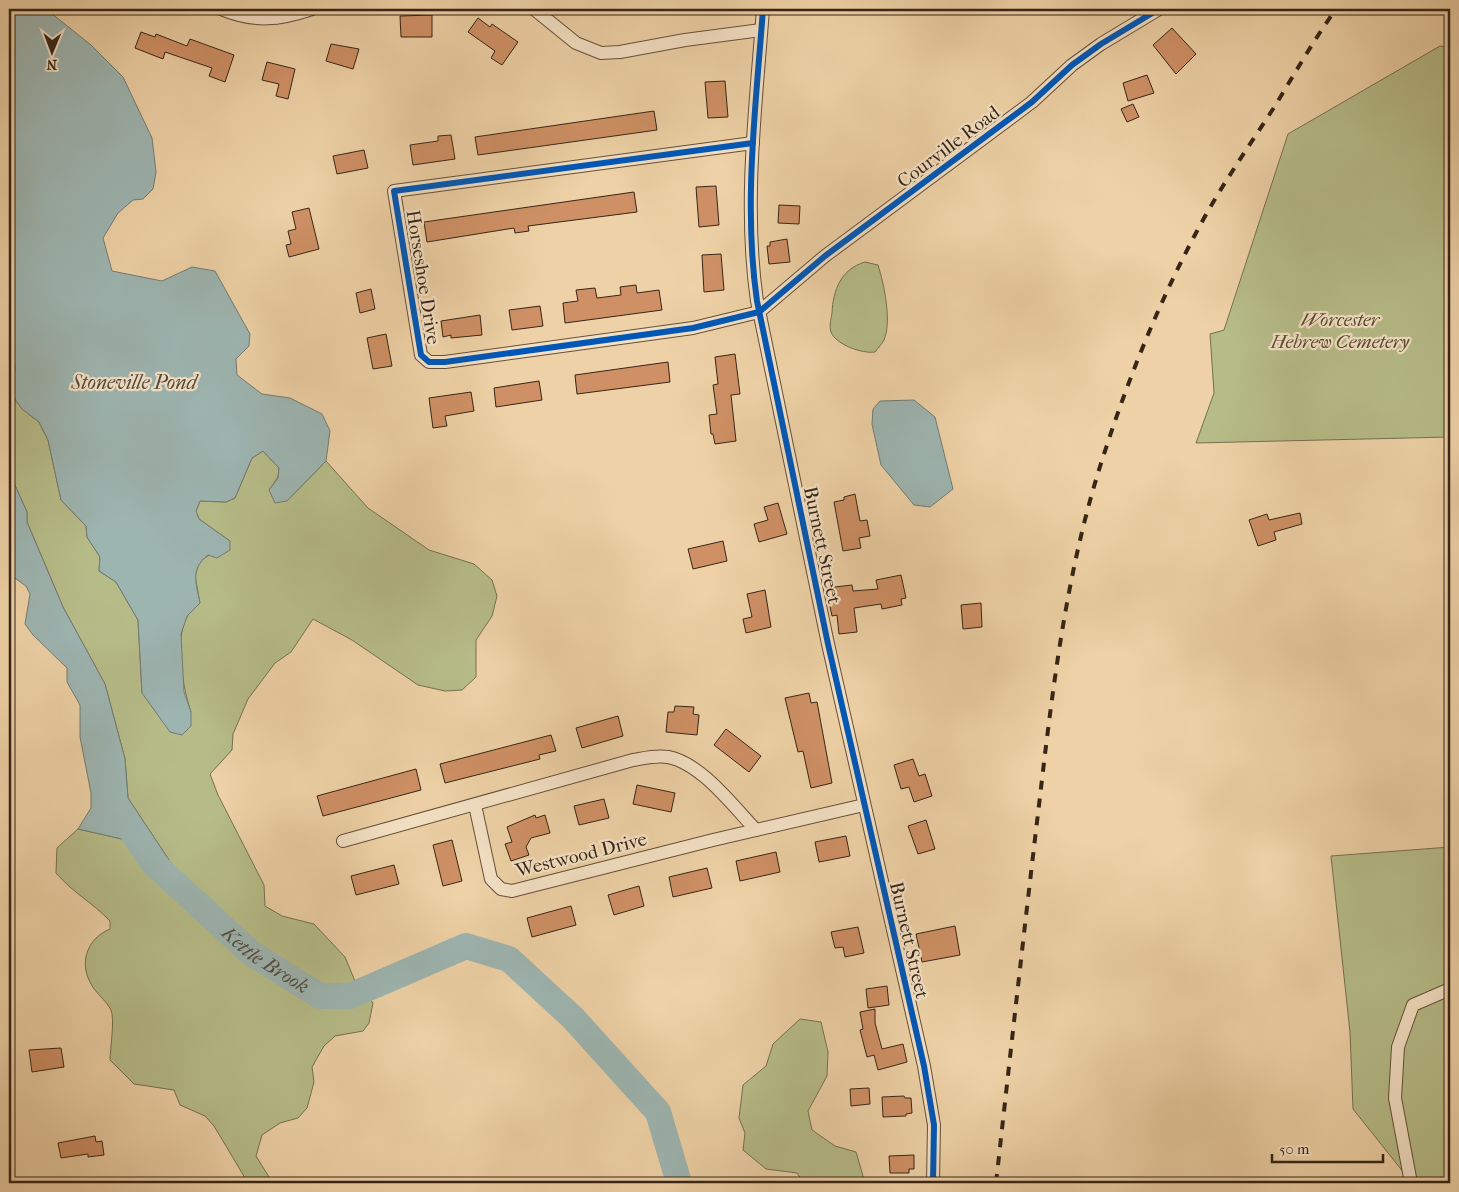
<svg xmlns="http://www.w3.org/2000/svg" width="1459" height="1192" viewBox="0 0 1459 1192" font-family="'IM FELL French Canon',serif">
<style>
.green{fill:#b6bc88;stroke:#767050}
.water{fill:#9db5b1;stroke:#747b73}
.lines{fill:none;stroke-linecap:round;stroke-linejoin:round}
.river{stroke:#9db5b1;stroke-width:26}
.building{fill:#cf9065;stroke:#372517}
.minor-casing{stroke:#65503b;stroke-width:14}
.minor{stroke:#f4e1c5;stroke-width:12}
.rail{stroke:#372517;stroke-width:4;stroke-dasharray:9 9;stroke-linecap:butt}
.cycleway-casing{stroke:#f4e1c5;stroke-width:9}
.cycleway{stroke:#0057b8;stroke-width:6}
.labels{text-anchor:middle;stroke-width:4.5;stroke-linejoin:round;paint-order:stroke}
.street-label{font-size:19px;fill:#372517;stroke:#f4e1c5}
.park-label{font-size:19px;font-style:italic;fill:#574b33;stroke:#f4e1c5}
.water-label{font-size:20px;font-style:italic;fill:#50493e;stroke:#f4e1c5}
</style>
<rect width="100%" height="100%" fill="#eed1a6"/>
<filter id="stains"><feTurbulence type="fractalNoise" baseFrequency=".004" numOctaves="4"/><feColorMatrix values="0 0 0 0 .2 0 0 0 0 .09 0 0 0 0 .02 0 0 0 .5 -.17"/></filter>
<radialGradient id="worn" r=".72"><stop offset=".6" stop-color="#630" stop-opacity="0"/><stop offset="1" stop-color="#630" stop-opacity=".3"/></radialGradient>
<g class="green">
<path d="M1440 46 1450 48V437L1196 443 1214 393 1210 334 1224 330 1288 134Z"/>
<path d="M865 262 878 265C884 284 892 321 884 340 882 344 878 348 875 352 863 354 836 345 831 332 829 327 831 319 832 313 833 290 841 269 865 262Z"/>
<path d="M9 354C20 364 13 379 10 392L22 409 39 422 48 440 61 500 86 526 87 537 100 557 99 571 116 582 138 620 142 693 191 712C183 689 174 639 187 617 189 612 196 607 200 603L195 576 199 562 230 541 199 519 196 511 200 501 226 502 235 498 252 458 263 451 279 468 278 477 269 490 287 501 326 461 368 508 429 550 474 564 492 580 497 596 492 616 476 640V677L462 690 445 691 418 685 352 640 313 619 291 652 275 663 248 699 233 734 232 750 210 774 218 795 264 885 265 906 282 916 314 924 345 957 355 981 373 1003 369 1023 363 1031 335 1036 324 1046 312 1067 314 1082 307 1108 298 1118 280 1123 262 1135 256 1156 269 1177 270 1183H248L214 1126 205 1116 180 1105 174 1090 134 1084 110 1060C110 1050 115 1019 111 1010 106 1000 95 993 90 982 79 961 88 938 110 929V921C92 902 73 893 56 873L57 848 78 829 122 839 153 863 169 860 128 798 125 759 105 684 63 607 27 522V512L9 472Z"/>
<path d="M1450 847V1183H1412L1353 1109 1350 1032 1331 856Z"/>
<path d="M800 1019 821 1022 828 1052 827 1076 808 1111 812 1130 835 1146 856 1152 865 1183H804L797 1173 766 1169 743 1150 745 1133 739 1118 743 1085 766 1066 773 1044Z"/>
</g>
<g class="water">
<path d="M9 9H50L51 13 91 45 123 77 152 138 156 172 153 189 143 199 133 200 118 213 103 238 112 271 162 281 192 267 215 271 250 334 249 346 236 359 237 375 262 394 290 398 322 414 330 431 326 461 287 501 275 503 269 490 278 478 279 468 263 451 252 458 235 498 226 502 200 501 196 511 199 519 230 541V550L217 558 208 555C190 569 196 583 200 603L187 616 181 634 184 692 191 712V726L182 735 170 732 142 693 138 620 116 582 99 571 100 557 87 537 86 526 61 500 48 440 39 422 22 409 10 392C13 379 20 365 9 354Z"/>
<path d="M914 400 935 417 953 489 930 507 914 505 881 465 872 424 873 409 880 401Z"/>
<path d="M9 472 27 512V522L63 607 105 684 125 759 128 798 169 860 153 863 122 839 78 829 91 808V793L80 737V705L67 682V668L33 635 25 624 30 594 26 586 9 574V550L11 547 9 540Z"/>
</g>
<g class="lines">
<path class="river" id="s1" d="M133 833 153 863 251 953 320 996H350L466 946 509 959 573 1018 658 1112 679 1183"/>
</g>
<g class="building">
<path d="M432 15V37H401L400 16Z"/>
<path d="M478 18 490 27 492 24 518 42 502 65 491 58 495 51 468 32Z"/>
<path d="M1172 28 1196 54 1176 74 1153 45Z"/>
<path d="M141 32 155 37 156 34 187 46 190 39 234 55 225 82 209 76 212 68 165 52 163 59 135 48Z"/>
<path d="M331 44 359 49 353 69 326 61Z"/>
<path d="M267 62 295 69 288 99 276 96 279 84 262 80Z"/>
<path d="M1147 75 1154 93 1128 101 1123 83Z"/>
<path d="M725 81 728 117 708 118 705 82Z"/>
<path d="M1133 104 1139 117 1127 122 1121 109Z"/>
<path d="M654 111 657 130 478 155 475 137Z"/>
<path d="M451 135 455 159 413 165 410 145 438 141V136Z"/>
<path d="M364 150 368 168 337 174 333 156Z"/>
<path d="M716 186 719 225 699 227 696 187Z"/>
<path d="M634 192 637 212 528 226 529 231 515 233 514 228 427 242 424 222Z"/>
<path d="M779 205 800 206 799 224 778 223Z"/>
<path d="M309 208 319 249 289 257 286 245 291 244 288 231 296 229 292 212Z"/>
<path d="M787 239 790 262 769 264 767 246H770V242Z"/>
<path d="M721 254 724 290 704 292 702 255Z"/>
<path d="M636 285 637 293 659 290 662 310 565 323 563 303 578 301 576 290 595 288 597 298 621 295 620 287Z"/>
<path d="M371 289 375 309 360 313 356 293Z"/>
<path d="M540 306 543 326 512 330 509 310Z"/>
<path d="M480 315 482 335 451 338V335L443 337 441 321Z"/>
<path d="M386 334 392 366 373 369 367 338Z"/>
<path d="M735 354 740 394 731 395 736 441 715 444 713 434H711L709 415 717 414 713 385 718 384 715 357Z"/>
<path d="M668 362 670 382 577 394 575 375Z"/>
<path d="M539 381 542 400 496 407 494 388Z"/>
<path d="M471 392 474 411 445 416 447 426 433 428 429 398Z"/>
<path d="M855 494 860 521 867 520 870 536 859 538 861 548 843 551 834 502 844 500V497Z"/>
<path d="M778 503 787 534 759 542 754 524 768 520 764 507Z"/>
<path d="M1300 513 1302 524 1274 532 1276 540 1258 546 1249 520 1267 514 1269 520Z"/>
<path d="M723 541 727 561 693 569 688 549Z"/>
<path d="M901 575 906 598 901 599 902 605 882 609 881 604 854 608 857 632 839 634 837 615 832 616 826 588 852 585 853 591 878 589 876 580Z"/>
<path d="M765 590 771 627 746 633 743 619 752 617 747 594Z"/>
<path d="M981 603 982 627 963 629 961 605Z"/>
<path d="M809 693 811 703 817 702 832 783 811 788 803 751 798 752 785 698Z"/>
<path d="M675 706 694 707 693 714 699 715 697 735 666 732 668 712H674Z"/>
<path d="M618 716 623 736 582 748 576 728Z"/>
<path d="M726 729 761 756 749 772 714 745Z"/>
<path d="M551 735 556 751 539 755 540 759 445 783 440 764Z"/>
<path d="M913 759 919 776 925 774 932 796 914 802 909 787 901 789 894 765Z"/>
<path d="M416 769 421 790 323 816 317 796Z"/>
<path d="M637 785 675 793 671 812 633 804Z"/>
<path d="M604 799 609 818 579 825 574 806Z"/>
<path d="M535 815 536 818 545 815 550 833 531 838 526 847 529 855 511 861 505 844 512 842 507 827Z"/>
<path d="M926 820 935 849 918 854 908 826Z"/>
<path d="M846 836 850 856 819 862 815 842Z"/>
<path d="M452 840 462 881 443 886 433 845Z"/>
<path d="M776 852 780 872 740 881 736 861Z"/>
<path d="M394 865 399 884 356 895 351 876Z"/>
<path d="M707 868 712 888 673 897 669 877Z"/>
<path d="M639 886 644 906 614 915 608 895Z"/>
<path d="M571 906 576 925 532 937 527 918Z"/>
<path d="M955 926 960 955 922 962 916 934Z"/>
<path d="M858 927 864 953 845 957 843 947 835 948 831 932Z"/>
<path d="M887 986 889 1005 868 1008 866 989Z"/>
<path d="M875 1009V1023L882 1049 903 1044 907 1062 878 1070 874 1055 867 1057 860 1030 863 1029 860 1012Z"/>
<path d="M61 1048 64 1067 32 1072 29 1050Z"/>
<path d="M869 1088 870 1104 851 1106 850 1089Z"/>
<path d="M904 1096 905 1098H911L912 1113 906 1114V1116L883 1117 882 1097Z"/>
<path d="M95 1136 96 1142 102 1141 104 1155 88 1157V1154L61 1158 58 1143Z"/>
<path d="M914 1155V1169H909V1173H890L889 1156Z"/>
</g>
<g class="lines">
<defs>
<g id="minor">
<path d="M221 9C255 23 279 20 312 9"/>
<path d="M534 9 576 43 601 53 620 52 685 40 761 30"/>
<path d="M763 9C756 105 743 205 757 301L828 644 924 1066 934 1125 933 1183"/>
<path d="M753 143 394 191 421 355 429 362H445L693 328 759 312 825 256 1032 102 1072 65 1101 44 1159 9"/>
<path d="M475 805 491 879 501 889 512 891 713 840 864 805"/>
<path d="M343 841 633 760C645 758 656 755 668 757 701 763 733 806 756 830"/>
<path d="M1411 1183 1395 1098 1398 1047 1413 1005 1450 989"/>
</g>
</defs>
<use href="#minor" class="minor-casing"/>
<use href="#minor" class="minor"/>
<path class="rail" d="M996 1183C1010 1057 1024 931 1039 805 1052 694 1065 581 1098 473 1125 386 1159 300 1203 220 1224 182 1249 146 1273 109 1294 75 1313 41 1336 9"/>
<defs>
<g id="cycleway">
<path d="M763 9C756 105 743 205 757 301L828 644 924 1066 934 1125 933 1183"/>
<path d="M753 143 394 191 421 355 429 362H445L693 328 759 312 825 256 1032 102 1072 65 1101 44 1159 9"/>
</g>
</defs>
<use href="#cycleway" class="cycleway-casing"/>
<use href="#cycleway" class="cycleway"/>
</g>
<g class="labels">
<g class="street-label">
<text transform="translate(948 146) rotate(-37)" y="7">Courville Road</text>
<text transform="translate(424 277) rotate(81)" y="7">Horseshoe Drive</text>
<text transform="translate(823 545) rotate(78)" y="7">Burnett Street</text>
<text transform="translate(581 854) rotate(-14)" y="7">Westwood Drive</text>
<text transform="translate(910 940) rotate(77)" y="7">Burnett Street</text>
</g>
<g class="park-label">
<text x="1340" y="326">Worcester<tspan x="1340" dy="22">Hebrew Cemetery</tspan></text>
</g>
<g class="water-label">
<text x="134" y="389">Stoneville Pond</text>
<text dy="7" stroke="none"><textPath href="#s1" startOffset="185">Kettle Brook</textPath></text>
</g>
</g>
<rect width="1459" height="1192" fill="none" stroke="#eed1a6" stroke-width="30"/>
<rect x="10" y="10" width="1439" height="1172" fill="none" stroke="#372517" stroke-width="2.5"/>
<rect x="15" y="15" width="1429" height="1162" fill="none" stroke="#372517"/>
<g transform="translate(52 52) rotate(181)" stroke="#f4e1c5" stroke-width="4" paint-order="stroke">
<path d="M0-4L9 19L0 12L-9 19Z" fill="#372517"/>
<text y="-8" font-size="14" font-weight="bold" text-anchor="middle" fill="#372517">N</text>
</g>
<path d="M1272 1154v8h111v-8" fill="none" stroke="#372517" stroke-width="2.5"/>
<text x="1279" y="1154" font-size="15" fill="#372517" stroke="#f4e1c5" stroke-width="4" paint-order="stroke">50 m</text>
<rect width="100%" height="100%" filter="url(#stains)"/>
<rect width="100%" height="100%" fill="url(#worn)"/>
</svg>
